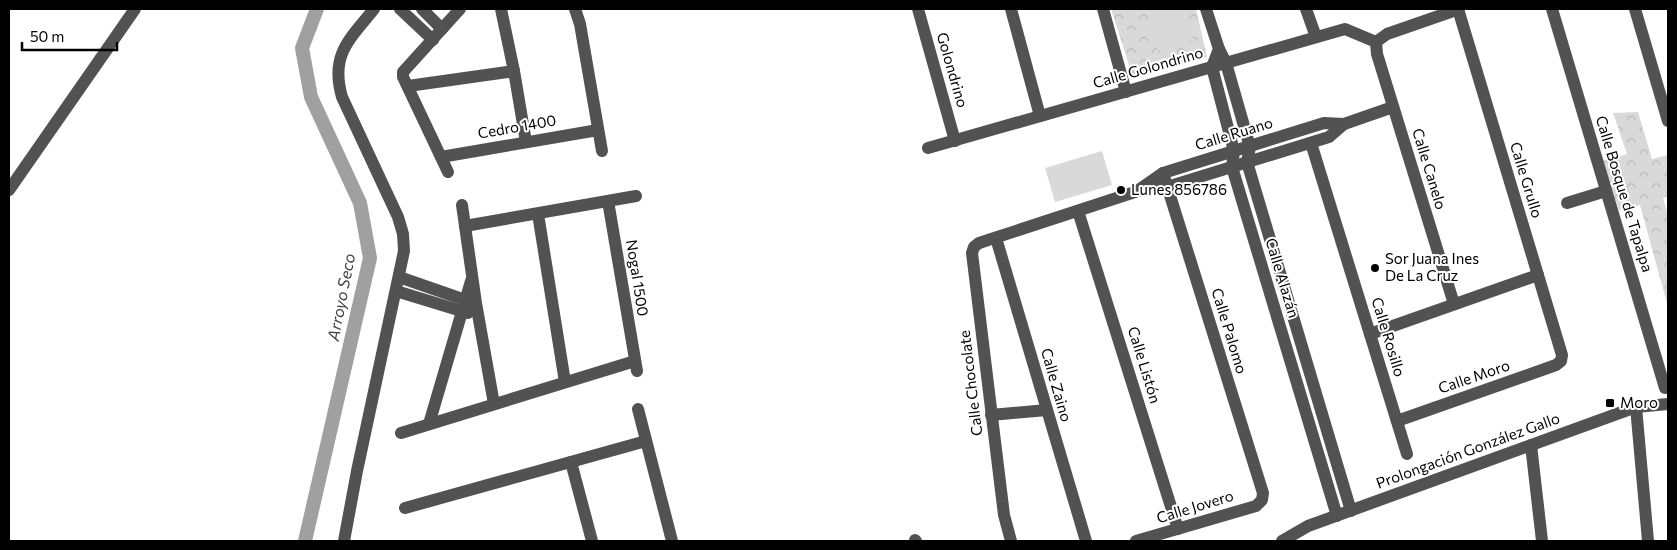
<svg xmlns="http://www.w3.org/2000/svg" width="1677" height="550" viewBox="0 0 1677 550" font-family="Commissioner,sans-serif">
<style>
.park{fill:url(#park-crowns)}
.pitch{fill:#d9d9d9}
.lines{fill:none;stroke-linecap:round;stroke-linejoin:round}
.canal{stroke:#a0a0a0;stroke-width:14}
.minor{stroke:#525252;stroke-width:12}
.poi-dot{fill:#000;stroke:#fff;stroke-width:2}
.labels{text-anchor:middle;stroke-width:4;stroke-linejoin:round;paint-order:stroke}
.street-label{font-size:15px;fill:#000;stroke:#fff}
.poi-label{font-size:15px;fill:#000;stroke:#fff;text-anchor:start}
.water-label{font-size:16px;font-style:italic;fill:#414141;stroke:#fff}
</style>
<defs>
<pattern id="park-crowns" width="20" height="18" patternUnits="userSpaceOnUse" patternTransform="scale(1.25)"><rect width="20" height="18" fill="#d9d9d9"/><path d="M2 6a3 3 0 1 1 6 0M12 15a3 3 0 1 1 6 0" fill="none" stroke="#b8b8b8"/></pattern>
</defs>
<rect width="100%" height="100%" fill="#fff"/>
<g class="park">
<path d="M1111 9H1196L1207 57 1133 77Z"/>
<path d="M1638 112 1652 159 1668 155V196L1663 198 1668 215V307L1640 205 1619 210 1602 161 1627 154 1613 113Z"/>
</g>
<g class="pitch">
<path d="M1146 9H1182L1193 39 1158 51Z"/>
<path d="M1102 151 1112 185 1055 202 1045 168Z"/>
</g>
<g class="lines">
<path class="canal" d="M305 541 370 258 360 203 311 97 302 48 317 9"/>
<g class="minor">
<path d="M400 9 433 40"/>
<path d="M422 9 442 29"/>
<path d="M501 9 514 71 526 142"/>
<path d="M575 9 580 24 602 151"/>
<path d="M918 9 955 141"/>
<path d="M1011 9 1040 116"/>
<path d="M1103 9 1126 92"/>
<path d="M1206 9 1219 49 1226 63 1250 147 1247 162 1351 511"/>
<path d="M1306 9 1316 37"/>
<path d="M1552 9 1665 388"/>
<path d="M1635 9 1668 121"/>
<path d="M1376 42 1377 54 1454 304"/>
<path d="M1376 42 1387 34 1459 9"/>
<path d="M1219 49 1212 67 1234 151 1232 167 1337 516"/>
<path d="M408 86 514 71"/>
<path d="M1311 143 1407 454"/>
<path d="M928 148 1345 29 1376 42"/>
<path d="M441 157 598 130"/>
<path d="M448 172 403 77V72L460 9"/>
<path d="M1140 189 1163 173 1324 123 1344 124 1393 107"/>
<path d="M9 190 135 9"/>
<path d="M608 201 637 371"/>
<path d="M1567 203 1606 191"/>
<path d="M462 205 476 303 494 404"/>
<path d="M1078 211 1178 529"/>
<path d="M538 214 565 382"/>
<path d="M465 226 636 196"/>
<path d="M996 238 1086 541"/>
<path d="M399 277 471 302"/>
<path d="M396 291 468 313"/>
<path d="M1370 334 1538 275"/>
<path d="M1636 407 1648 541"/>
<path d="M638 409 672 541"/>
<path d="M991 415 1047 410"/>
<path d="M1397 421 1556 365 1561 361 1562 355 1458 9"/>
<path d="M429 424 471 281"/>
<path d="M401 433 635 361"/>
<path d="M1531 445 1542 541"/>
<path d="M571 462 592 541"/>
<path d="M405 508 646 441"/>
<path d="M915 540 916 541"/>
<path d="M344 541 357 471 404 251 403 234 398 217 342 97C330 55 349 40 374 9"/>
<path d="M1011 541 1004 515 972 253 974 247 979 243 1138 191 1167 187 1329 137 1344 124"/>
<path d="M1136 541 1256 506 1262 500 1263 493 1163 173"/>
<path d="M1282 541 1308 526 1636 407 1668 404"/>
</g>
</g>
<g class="poi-dot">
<circle cx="1121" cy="190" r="5"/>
<circle cx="1375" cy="268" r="5"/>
<rect x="1605" y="398" width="10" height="10" rx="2.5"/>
</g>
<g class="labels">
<g class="street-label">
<text transform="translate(1148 68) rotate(-16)" y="5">Calle Golondrino</text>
<text transform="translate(952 70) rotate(74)" y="5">Golondrino</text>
<text transform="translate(517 127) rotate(-10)" y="5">Cedro 1400</text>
<text transform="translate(1234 134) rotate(-17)" y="5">Calle Ruano</text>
<text transform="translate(1429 169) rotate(73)" y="5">Calle Canelo</text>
<text transform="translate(1526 180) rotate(73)" y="5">Calle Grullo</text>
<text transform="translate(1624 194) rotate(73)" y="5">Calle Bosque de Tapalpa</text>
<text transform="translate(637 278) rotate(81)" y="5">Nogal 1500</text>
<text transform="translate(1282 278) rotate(73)" y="5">Calle Alazán</text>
<text transform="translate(1229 331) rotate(73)" y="5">Calle Palomo</text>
<text transform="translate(1388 337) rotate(73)" y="5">Calle Rosillo</text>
<text transform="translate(1144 365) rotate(73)" y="5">Calle Listón</text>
<text transform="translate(1474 377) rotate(-19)" y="5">Calle Moro</text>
<text transform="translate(971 383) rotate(-97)" y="5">Calle Chocolate</text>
<text transform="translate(1056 385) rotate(74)" y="5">Calle Zaino</text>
<text transform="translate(1468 451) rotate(-20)" y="5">Prolongación González Gallo</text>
<text transform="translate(1195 507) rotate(-17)" y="5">Calle Jovero</text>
</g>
<g class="poi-label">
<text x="1131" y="195">Lunes 856786</text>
<text x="1385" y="264">Sor Juana Ines<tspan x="1385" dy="17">De La Cruz</tspan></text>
<text x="1620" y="408">Moro</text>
</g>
<g class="water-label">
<text transform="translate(341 297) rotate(-79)" y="6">Arroyo Seco</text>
</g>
</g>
<rect width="1677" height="550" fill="none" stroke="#000000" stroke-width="20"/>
<path d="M22 42v8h95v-8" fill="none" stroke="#000000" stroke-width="2.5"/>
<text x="30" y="42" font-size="15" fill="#000000" stroke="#ffffff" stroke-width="4" paint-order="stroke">50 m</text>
</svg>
